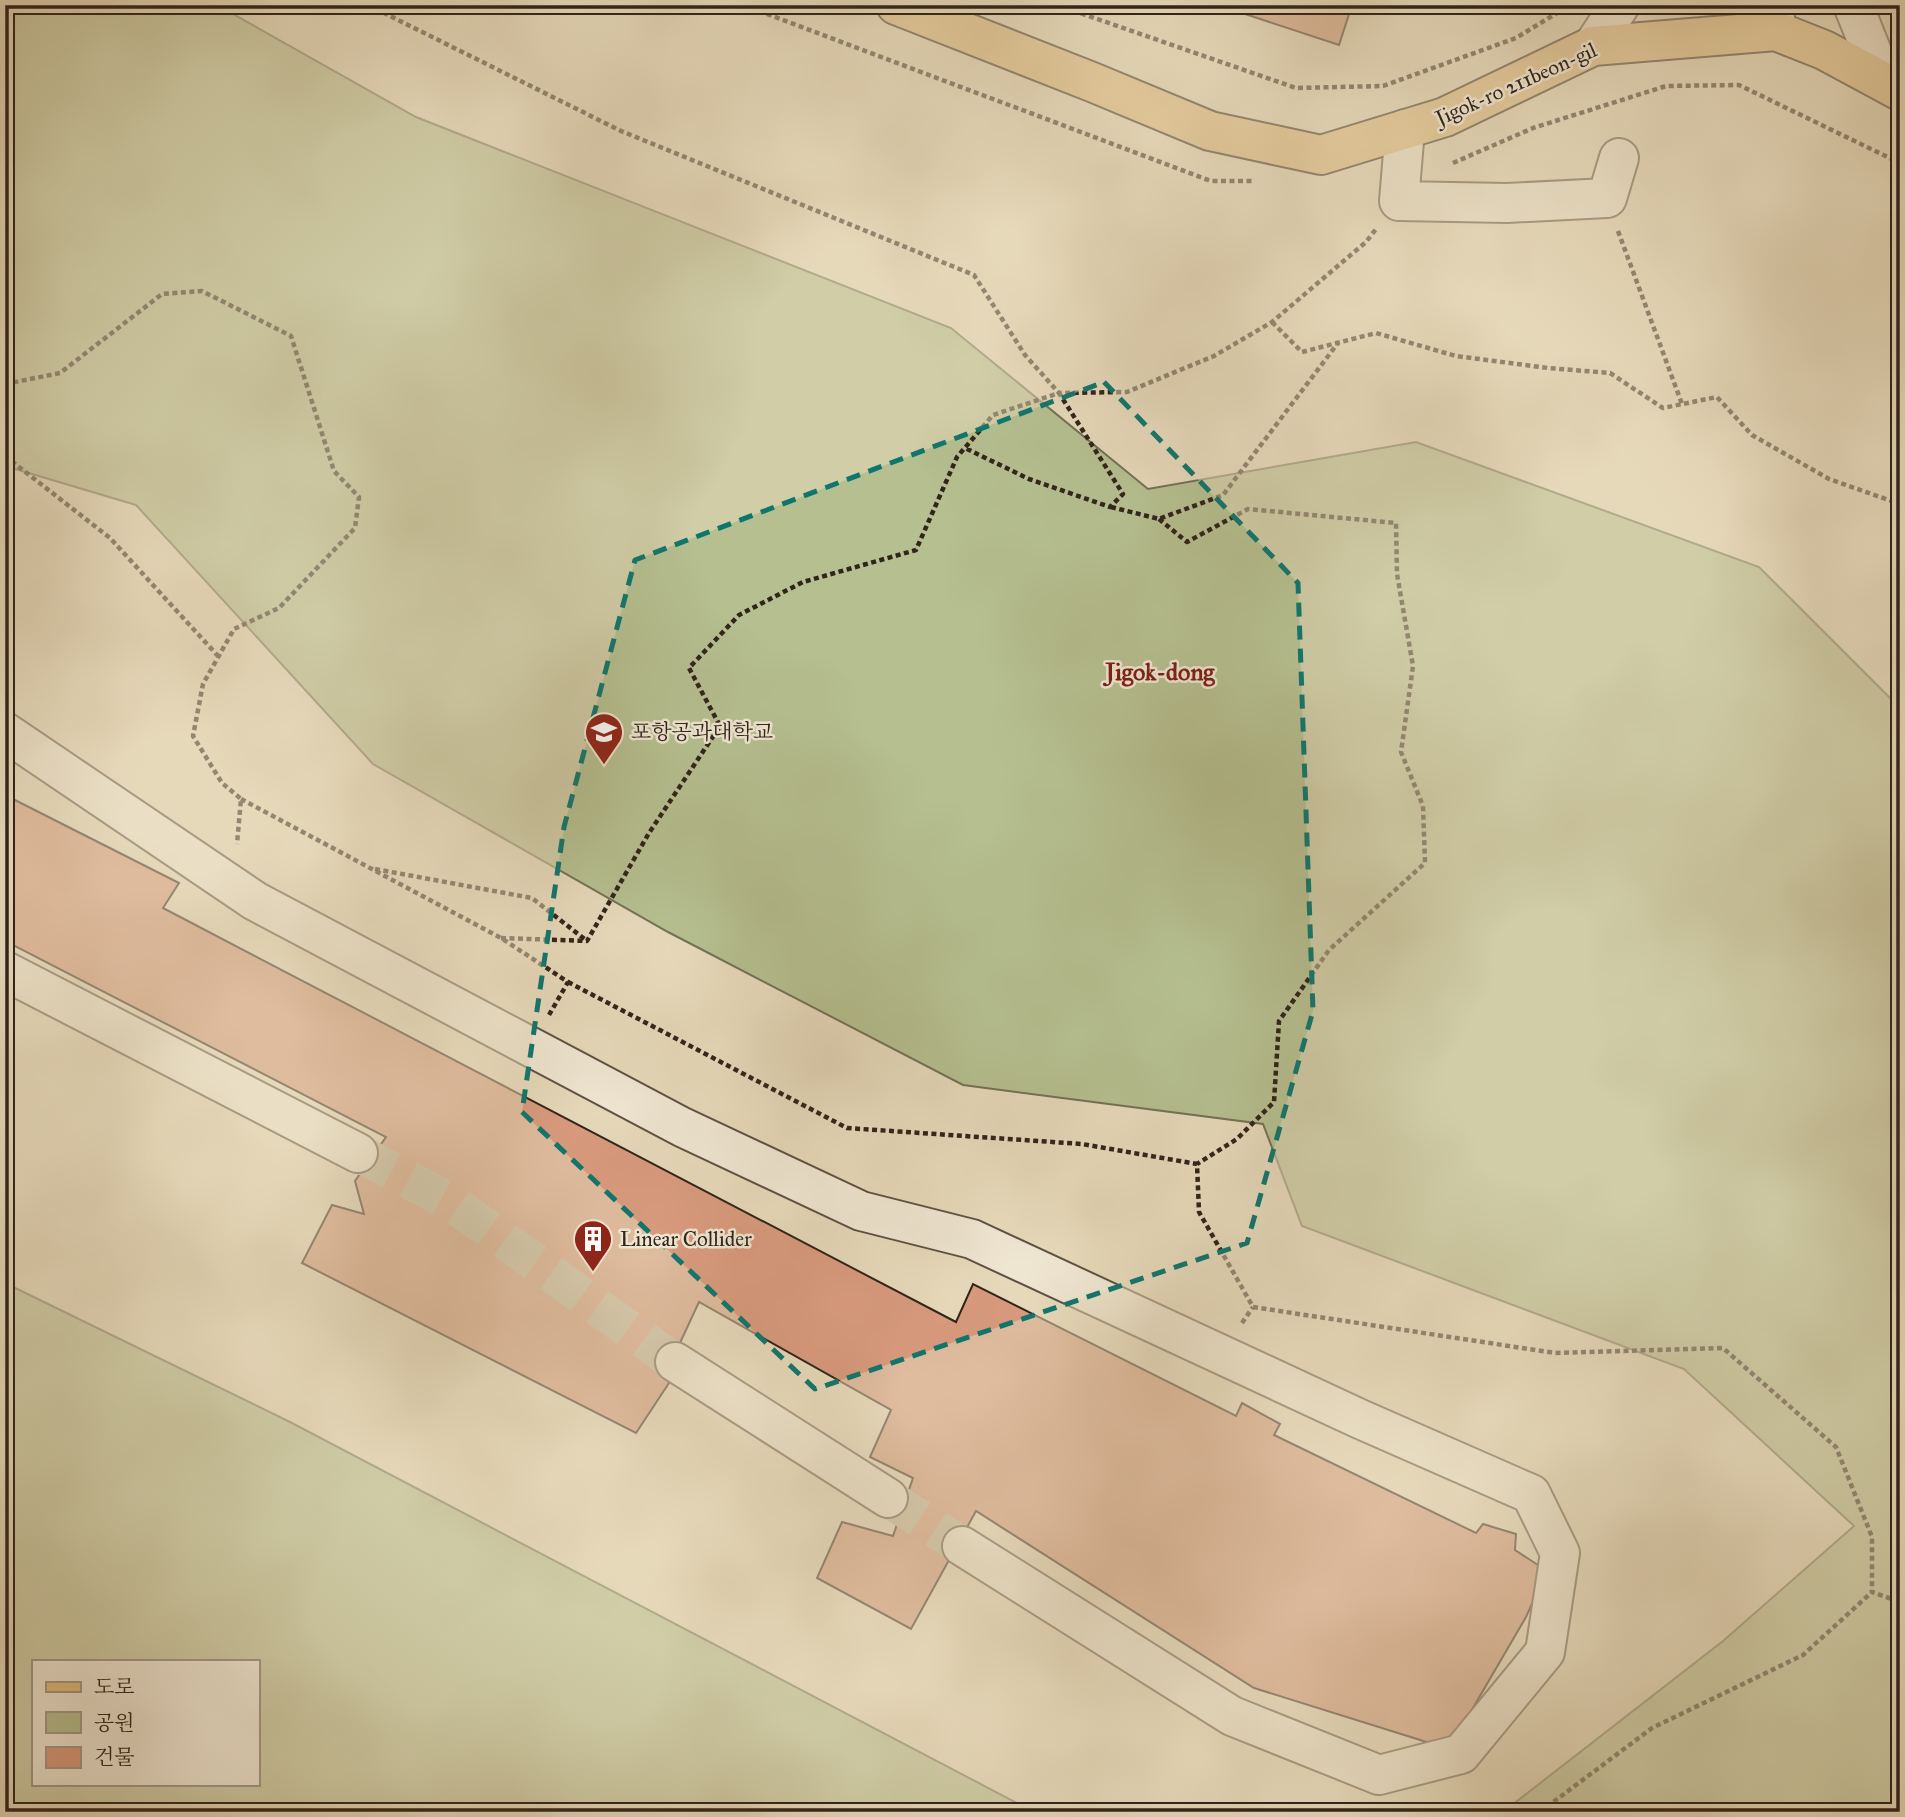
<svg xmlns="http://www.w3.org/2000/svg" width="1905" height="1817" viewBox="0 0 1905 1817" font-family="'IM FELL Great Primer','Noto Serif KR',serif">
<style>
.green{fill:#b5bf90;stroke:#727256;stroke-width:2;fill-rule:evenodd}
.building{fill:#d89a7d;stroke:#30241b;stroke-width:2}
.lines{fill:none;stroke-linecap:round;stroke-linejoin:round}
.minor-tunnel{stroke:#c2b59a;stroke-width:38;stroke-dasharray:38 19;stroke-linecap:butt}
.minor-casing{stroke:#5e5143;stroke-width:42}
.major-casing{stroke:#30241b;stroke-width:42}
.path{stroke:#30241b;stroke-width:4.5;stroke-dasharray:5 3.5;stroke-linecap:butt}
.minor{stroke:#efe6d2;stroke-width:38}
.major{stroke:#e3bc7d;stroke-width:38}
.marked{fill:none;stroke:#0f766e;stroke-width:5;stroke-dasharray:14 9;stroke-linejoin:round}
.labels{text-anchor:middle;stroke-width:5;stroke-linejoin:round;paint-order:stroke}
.street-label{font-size:21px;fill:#30241b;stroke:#efe6d2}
.poi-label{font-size:21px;fill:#30241b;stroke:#efe6d2;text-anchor:start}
.quarter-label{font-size:24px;font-weight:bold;fill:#7a1f14;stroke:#efe6d2}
</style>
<rect width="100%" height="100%" fill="#e6d9ba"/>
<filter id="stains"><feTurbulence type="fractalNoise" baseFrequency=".00286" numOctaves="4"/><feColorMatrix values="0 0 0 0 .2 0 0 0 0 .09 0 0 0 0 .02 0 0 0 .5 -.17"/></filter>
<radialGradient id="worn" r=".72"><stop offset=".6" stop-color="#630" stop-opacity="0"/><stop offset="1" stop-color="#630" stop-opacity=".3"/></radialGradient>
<g class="green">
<path d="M5 5H217L416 117 951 328 1148 489 1416 442 1759 567 1900 708V1812H1503L1723 1641 1854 1526 1684 1369 1302 1226 1263 1124 963 1085 668 932 373 764 136 505 5 466Z"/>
<path d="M5 1283 290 1422 1034 1812H5ZM33 1661H257V1784H33Z"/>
</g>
<g class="building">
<path d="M1218 5H1352L1339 45Z"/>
<path d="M5 795 179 883 163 908 956 1322 973 1284 1236 1416 1242 1403 1280 1424 1274 1435 1476 1533 1483 1524 1516 1534 1515 1550 1547 1571 1526 1617 1449 1749 1254 1688 976 1511 911 1629 817 1578 842 1522 893 1536 913 1478 870 1457 891 1410 699 1302 665 1375 669 1383 636 1433 302 1263 332 1205 364 1214 355 1181 386 1137 5 941Z"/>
</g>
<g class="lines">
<g class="minor-tunnel">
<path d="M358 1153 449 1201 675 1362"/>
<path d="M888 1498 962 1546"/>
</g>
<defs>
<g id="minor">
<path d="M1774 5 1776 31"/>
<path d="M1853 5 1884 82"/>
<path d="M1593 46 1620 5"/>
<path d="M1405 129 1399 201 1507 203 1607 198 1619 158"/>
<path d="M5 732 255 901 682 1127 861 1211 972 1239 1360 1419 1531 1494 1560 1553 1545 1652 1461 1754 1379 1775 1232 1716 962 1546"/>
<path d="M5 971 358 1153"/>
<path d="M675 1362 888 1498"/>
</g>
<path id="major" d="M896 5 1092 82 1210 131 1321 155 1445 117 1593 46 1776 31 1824 50 1900 91"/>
</defs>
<use href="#minor" class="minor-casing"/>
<use href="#major" class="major-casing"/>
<g class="path">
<path d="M368 5 621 131 974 275 1025 355 1059 393 1127 392 1214 356 1272 322 1366 242 1376 229"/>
<path d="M743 5 1211 181H1254"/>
<path d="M1057 5 1296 88 1383 86 1516 38 1570 5"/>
<path d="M1453 163 1533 128 1666 86 1739 85 1900 163"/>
<path d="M1618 231 1682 404"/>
<path d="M1272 322 1302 352 1376 333 1456 356 1548 368 1610 373 1663 408 1717 397 1752 435 1829 479 1900 504"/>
<path d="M5 384 60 373 162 294 202 291 291 336 334 471 359 497 355 528 279 608 234 629 203 684 193 736 222 783 241 799 237 844"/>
<path d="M5 456 110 538 218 656"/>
<path d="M1111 507 1159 519 1223 495 1338 343"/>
<path d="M1159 519 1187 542 1248 509 1396 523 1397 574 1413 666 1401 752 1423 806 1425 863 1329 950 1279 1021 1274 1102 1237 1139 1197 1164"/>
<path d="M241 799 501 938 568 982 549 1015"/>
<path d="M375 869 532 898 587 941"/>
<path d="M501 938 587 941 649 833 720 726 689 668 739 615 803 582 916 550 957 457 993 415 1059 393 1123 494 1110 507 1029 479 965 448"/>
<path d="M568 982 847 1128 1082 1144 1197 1164 1199 1212 1253 1307 1555 1353 1723 1348 1836 1447 1872 1537V1592L1900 1602"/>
<path d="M1242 1323 1253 1307"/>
<path d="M1540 1812 1652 1728 1803 1655 1872 1592"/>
</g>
<use href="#minor" class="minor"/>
<use href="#major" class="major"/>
</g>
<path d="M0 0H1905V1817H0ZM1104 382 1298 583 1313 1011 1247 1243 815 1389 522 1112 564 827 635 560Z" fill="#e6d9ba" fill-opacity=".55" fill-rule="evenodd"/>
<path class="marked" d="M1104 382 1298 583 1313 1011 1247 1243 815 1389 522 1112 564 827 635 560Z"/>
<defs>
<symbol id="university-pin" viewBox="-11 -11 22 30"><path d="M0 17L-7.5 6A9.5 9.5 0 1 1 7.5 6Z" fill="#8f2418" stroke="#efe6d2"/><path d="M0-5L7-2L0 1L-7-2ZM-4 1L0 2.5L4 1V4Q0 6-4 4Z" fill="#fff"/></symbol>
<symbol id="building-pin" viewBox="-11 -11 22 30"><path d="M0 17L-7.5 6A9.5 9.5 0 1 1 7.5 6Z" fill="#8f2418" stroke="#efe6d2"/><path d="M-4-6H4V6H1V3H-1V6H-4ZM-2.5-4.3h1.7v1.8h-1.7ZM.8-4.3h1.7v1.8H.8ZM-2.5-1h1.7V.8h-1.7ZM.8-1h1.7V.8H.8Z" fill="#fff"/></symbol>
</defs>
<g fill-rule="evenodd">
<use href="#university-pin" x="582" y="710" width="44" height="60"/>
<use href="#building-pin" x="571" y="1217" width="44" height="60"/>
</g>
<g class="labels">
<g class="street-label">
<text transform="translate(1516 84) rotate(-24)" y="7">Jigok-ro 211beon-gil</text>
</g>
<g class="poi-label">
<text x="631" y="739">포항공과대학교</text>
<text x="620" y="1246">Linear Collider</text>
</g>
<g class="quarter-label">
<text x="1160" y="680">Jigok-dong</text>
</g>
</g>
<rect width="1905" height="1817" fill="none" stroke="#e6d9ba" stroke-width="28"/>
<rect x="7" y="7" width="1891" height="1803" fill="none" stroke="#30241b" stroke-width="3.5"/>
<rect x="14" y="14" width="1877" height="1789" fill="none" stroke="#30241b" stroke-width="2"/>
<rect x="32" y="1660" width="228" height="126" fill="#efe6d2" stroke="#a39889" stroke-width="2"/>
<rect x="46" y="1682" width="35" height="10" fill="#e3bc7d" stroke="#a39889" stroke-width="2"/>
<text x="94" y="1694" font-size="21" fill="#30241b">도로</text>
<rect x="46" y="1712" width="35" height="21" fill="#b5bf90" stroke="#a39889" stroke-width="2"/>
<text x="94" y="1730" font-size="21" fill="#30241b">공원</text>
<rect x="46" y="1747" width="35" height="21" fill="#d89a7d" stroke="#a39889" stroke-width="2"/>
<text x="94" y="1764" font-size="21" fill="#30241b">건물</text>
<rect width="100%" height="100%" filter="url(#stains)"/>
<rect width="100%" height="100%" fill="url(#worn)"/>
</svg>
